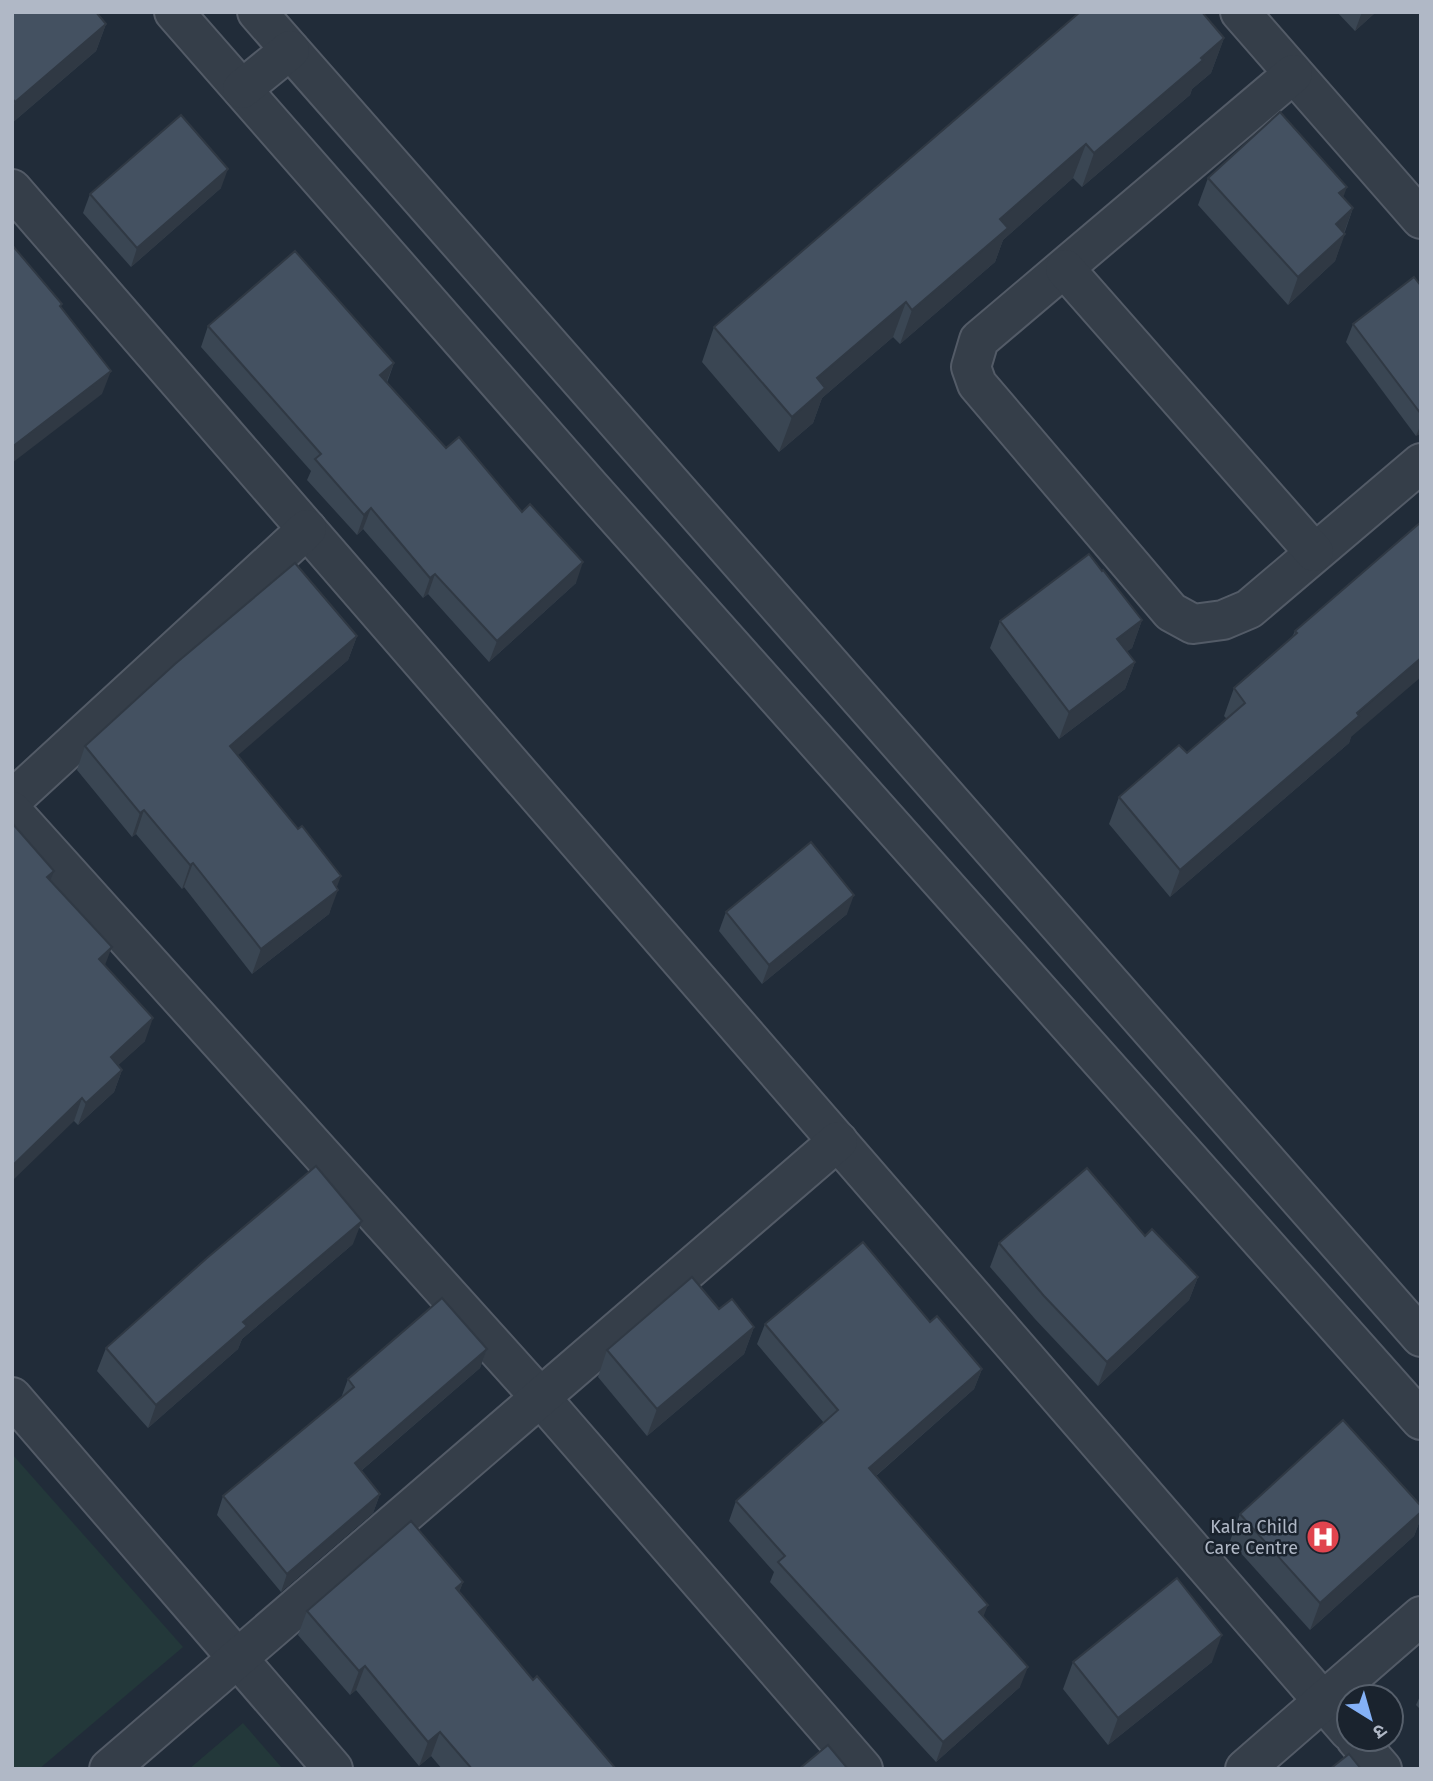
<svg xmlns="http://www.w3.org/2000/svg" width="1433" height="1781" viewBox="0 0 1433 1781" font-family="'Fira Sans','Noto Sans Devanagari',sans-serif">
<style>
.green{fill:#23383a}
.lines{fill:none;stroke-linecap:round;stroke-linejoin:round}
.minor-casing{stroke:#535b67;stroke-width:42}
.tertiary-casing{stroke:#535b67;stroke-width:42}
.minor{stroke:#353e49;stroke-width:38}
.tertiary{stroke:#353e49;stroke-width:38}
.wall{fill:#3a4653}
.shaded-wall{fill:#303944}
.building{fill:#445161;stroke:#303944;stroke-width:2}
.labels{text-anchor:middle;stroke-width:5;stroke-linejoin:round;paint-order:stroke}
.poi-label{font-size:18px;fill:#b0b8c6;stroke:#1a232e;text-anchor:end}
</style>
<rect width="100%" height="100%" fill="#212c39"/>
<g class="green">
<path d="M12 1454 183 1647 39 1769H12Z"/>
<path d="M243 1723 283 1769H189Z"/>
</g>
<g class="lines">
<defs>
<g id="minor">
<path d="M1240 12 1421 219"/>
<path d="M1293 74 979 340 971 367 977 384 1171 612 1193 624 1223 620 1249 609 1421 463"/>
<path d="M12 189 1349 1731"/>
<path d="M1065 269 1314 552"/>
<path d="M12 800 307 529"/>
<path d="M12 811 540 1397 863 1769"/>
<path d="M12 1397 333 1769"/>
<path d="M1356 1739 1382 1769"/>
<path d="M109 1769 838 1141"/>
<path d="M1245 1769 1421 1616"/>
</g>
<g id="tertiary">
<path d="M174 12 591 488 1421 1420"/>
<path d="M257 12 1421 1337"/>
<path d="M242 89 290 50"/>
</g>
</defs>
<use href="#minor" class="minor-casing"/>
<use href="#tertiary" class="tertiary-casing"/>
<use href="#minor" class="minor"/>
<use href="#tertiary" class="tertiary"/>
</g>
<g class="wall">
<path d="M12 12 106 24 96 51 12 123Z"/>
<path d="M1337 12H1376L1355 31Z"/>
<path d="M1224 38 1211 73 1192 89 1190 95 1082 187 1073 178 1003 240 995 262 900 344 893 337 822 398 813 423 779 452 702 362 714 327Z"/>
<path d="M1208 178 1343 197 1353 208 1335 261 1288 305 1198 205Z"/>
<path d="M221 188 131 267 83 213 90 194Z"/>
<path d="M1421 286V433L1416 436 1346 342 1353 324Z"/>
<path d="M208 326 394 363 387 383 446 448 576 583 489 662 428 594 423 598 363 529 357 535 307 480 311 471 201 347Z"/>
<path d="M1421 522 1349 743 1170 897 1109 824 1119 797 1187 753 1227 719 1224 716 1234 688 1292 637 1295 631Z"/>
<path d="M1102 571 1142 620 1132 648 1127 651 1135 662 1125 689 1059 739 990 648 1000 621Z"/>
<path d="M357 636 348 660 237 755 337 887 329 914 252 974 184 887 182 889 136 834 132 837 77 770 85 746Z"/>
<path d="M50 880 105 965 145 1041 118 1065 122 1070 114 1092 78 1125 74 1121Z"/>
<path d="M726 912 847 914 762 984 719 931Z"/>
<path d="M1145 1236 1198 1277 1189 1300 1098 1386 1035 1319 990 1267 999 1243Z"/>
<path d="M353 1244 242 1339 238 1349 148 1428 97 1371 106 1348Z"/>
<path d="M719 1309 754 1327 744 1354 647 1436 598 1377 607 1350Z"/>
<path d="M930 1322 982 1369 974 1389 876 1476 983 1617 1020 1687 936 1762 770 1582 774 1572 729 1521 736 1501 824 1423 757 1344 765 1324Z"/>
<path d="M487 1349 480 1368 361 1471 380 1494 373 1513 281 1592 217 1515 223 1496 341 1398 348 1379Z"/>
<path d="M1421 1506V1518L1414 1536 1310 1630 1230 1541 1240 1514Z"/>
<path d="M463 1582 459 1592 533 1680 616 1769H442L431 1756 419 1766 356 1690 350 1695 298 1635 307 1611Z"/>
<path d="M1073 1662H1212L1108 1745 1063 1689Z"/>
<path d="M1421 1694V1710L1416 1705Z"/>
</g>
<g class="shaded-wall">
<path d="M1362 12H1376L1355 31Z"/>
<path d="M106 24 96 51 12 123V111L15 102Z"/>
<path d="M1224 38 1211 73 1192 89 1190 95 1082 187 1094 153Z"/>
<path d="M1086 144 1073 178 1003 240 995 262 900 344 912 310 1000 219Z"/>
<path d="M228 169 221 188 131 267 137 248Z"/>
<path d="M1347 187 1337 214 1339 193Z"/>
<path d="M1353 208 1343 235 1336 224Z"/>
<path d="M1345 234 1335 261 1288 305 1298 277Z"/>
<path d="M906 302 893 337 822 398 813 423 779 452 792 417 817 378Z"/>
<path d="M394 363 386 383 380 375Z"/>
<path d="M111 371 102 394 12 463V447Z"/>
<path d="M1421 424V433L1416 436Z"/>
<path d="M371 508 363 529 357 535 364 515Z"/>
<path d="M583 562 576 583 489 662 497 641Z"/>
<path d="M435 574 428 594 423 598 430 578Z"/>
<path d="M1142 620 1132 648 1107 666 1117 639Z"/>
<path d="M357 636 348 660 221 770 230 746Z"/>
<path d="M1421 658V677L1351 737 1349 743 1170 897 1180 870Z"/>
<path d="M1135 662 1125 689 1059 739 1069 712Z"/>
<path d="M144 810 136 834 132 837 140 813Z"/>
<path d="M193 863 184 887 182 889 190 865Z"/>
<path d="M54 871 45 894 47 877Z"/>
<path d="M341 876 335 892 338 890 329 914 252 974 261 949 333 882Z"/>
<path d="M854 895 847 914 762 984 769 965Z"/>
<path d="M112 947 103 970 99 959Z"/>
<path d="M153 1018 145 1041 102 1080 111 1057Z"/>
<path d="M122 1070 114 1092 78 1125 86 1103Z"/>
<path d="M82 1098 74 1121 12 1181V1166Z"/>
<path d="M362 1221 353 1244 242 1339 238 1349 148 1428 156 1405 243 1322Z"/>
<path d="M1198 1277 1189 1300 1098 1386 1107 1362Z"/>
<path d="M754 1327 744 1354 647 1436 657 1409Z"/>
<path d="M487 1349 480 1368 348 1482 355 1463Z"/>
<path d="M982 1369 974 1389 862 1488 869 1468Z"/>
<path d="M380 1494 373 1513 281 1592 287 1574Z"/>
<path d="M1421 1512V1518L1414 1536 1310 1630 1320 1603Z"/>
<path d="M463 1582 454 1606 456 1588Z"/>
<path d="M988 1605 980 1625 979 1612Z"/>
<path d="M1222 1635 1212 1662 1108 1745 1118 1718Z"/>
<path d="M365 1666 356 1690 350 1695 359 1671Z"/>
<path d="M1028 1667 1020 1687 936 1762 943 1742Z"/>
<path d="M440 1732 431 1756 419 1766 428 1742Z"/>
</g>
<g class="building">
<path d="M12 12H96L106 24 15 102 12 98Z"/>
<path d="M1080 12H1202L1224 38 1201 58 1203 60 1094 153 1086 144 1000 219 1008 228 912 310 906 302 817 378 825 388 792 417 714 327Z"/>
<path d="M1280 112 1347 187 1339 193 1353 208 1336 224 1345 234 1298 277 1208 178Z"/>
<path d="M181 115 228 169 137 248 90 194Z"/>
<path d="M12 245 62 304 60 306 111 371 12 447Z"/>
<path d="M295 251 394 363 380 375 446 448 459 437 522 512 530 504 583 562 497 641 435 574 430 578 371 508 364 515 315 459 321 454 208 326Z"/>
<path d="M1414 277 1421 286V414L1353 324Z"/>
<path d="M1421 522V658L1357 713 1359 716 1180 870 1119 797 1179 745 1187 753 1245 703 1234 688 1297 633 1295 631Z"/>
<path d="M1089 554 1102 571 1103 570 1142 620 1117 639 1135 662 1069 712 1000 621Z"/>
<path d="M295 563 357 636 230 746 298 829 302 826 341 876 333 882 338 890 261 949 193 863 190 865 144 810 140 813 85 746 175 664Z"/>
<path d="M12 823 54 871 47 877 112 947 99 959 153 1018 111 1057 122 1070 86 1103 82 1098 12 1166Z"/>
<path d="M811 842 854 895 769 965 726 912Z"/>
<path d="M316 1166 362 1221 243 1322 247 1326 156 1405 106 1348 207 1258Z"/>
<path d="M1087 1168 1145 1236 1152 1229 1198 1277 1107 1362 1044 1296 999 1243Z"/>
<path d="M863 1242 930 1322 937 1316 982 1369 869 1468 988 1605 979 1612 1028 1667 943 1742 778 1562 785 1556 736 1501 838 1410 765 1324Z"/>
<path d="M692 1277 719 1309 732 1299 754 1327 657 1409 607 1350Z"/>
<path d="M442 1298 487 1349 355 1463 380 1494 287 1574 223 1496 354 1387 348 1379Z"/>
<path d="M1343 1420 1421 1506V1512L1320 1603 1240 1514Z"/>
<path d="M411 1521 463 1582 456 1588 533 1680 537 1676 616 1769H472L440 1732 428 1742 365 1666 359 1671 307 1611Z"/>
<path d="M1177 1578 1222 1635 1118 1718 1073 1662Z"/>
<path d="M828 1745 848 1769H799Z"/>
<path d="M1349 1754 1361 1769H1330Z"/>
</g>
<defs>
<symbol id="hospital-disc" viewBox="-11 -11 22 22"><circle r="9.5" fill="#e0444e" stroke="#1a232e"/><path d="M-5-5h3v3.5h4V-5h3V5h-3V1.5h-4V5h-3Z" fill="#fff"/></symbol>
</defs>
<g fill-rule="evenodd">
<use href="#hospital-disc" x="1304" y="1518" width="38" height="38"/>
</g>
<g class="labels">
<g class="poi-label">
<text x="1298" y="1533">Kalra Child<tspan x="1298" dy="21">Care Centre</tspan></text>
</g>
</g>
<rect width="1433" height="1781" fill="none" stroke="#b0b8c6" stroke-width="28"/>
<g transform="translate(1370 1718) rotate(143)"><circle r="33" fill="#1a232e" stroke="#565f6b" stroke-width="2"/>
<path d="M0-5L12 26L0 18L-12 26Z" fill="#84b1f7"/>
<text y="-10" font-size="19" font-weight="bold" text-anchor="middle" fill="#b0b8c6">उ</text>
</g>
</svg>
